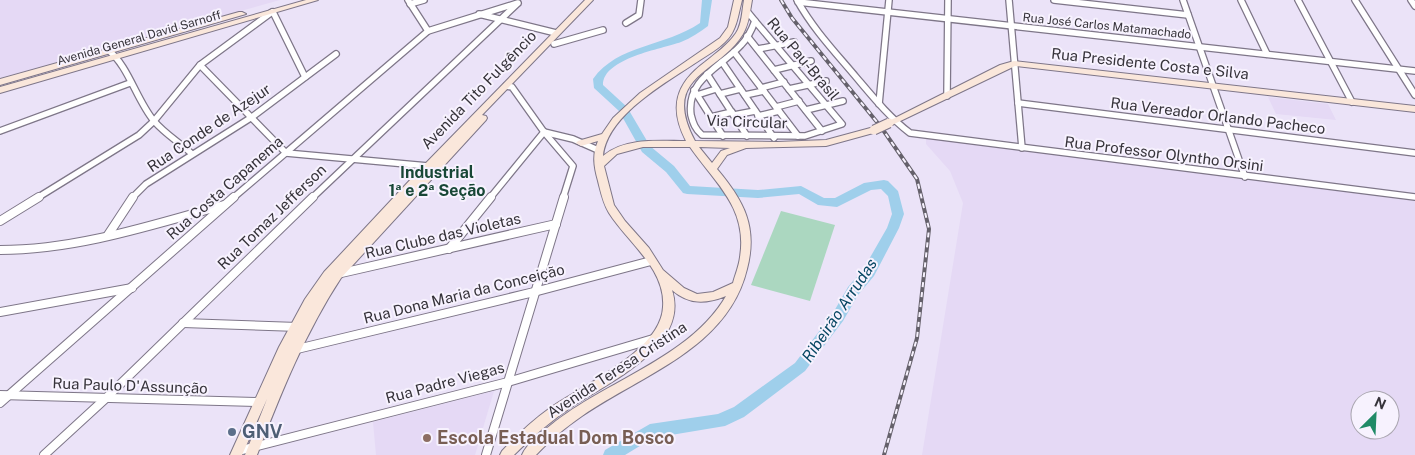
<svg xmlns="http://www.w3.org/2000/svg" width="1415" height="455" viewBox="0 0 1415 455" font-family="'Public Sans',sans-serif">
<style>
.built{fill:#e5d9f5;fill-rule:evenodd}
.green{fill:#abd7c0}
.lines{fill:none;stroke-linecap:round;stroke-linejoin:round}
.river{fill:#9fcfeb;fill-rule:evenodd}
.street-far1-casing{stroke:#7e7688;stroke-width:8}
.street-casing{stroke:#7e7688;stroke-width:10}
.secondary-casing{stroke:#7e7688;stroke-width:2}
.street-far1{stroke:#fff;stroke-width:5.5}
.street{stroke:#fff;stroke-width:8}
.secondary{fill:#fae7db;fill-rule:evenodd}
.rail-casing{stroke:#65616b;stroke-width:4}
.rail{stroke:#f7f2fe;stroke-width:2;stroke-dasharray:5;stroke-linecap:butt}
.secondary-bridge-casing{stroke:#7e7688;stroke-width:11;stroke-linecap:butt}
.secondary-bridge{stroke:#fae7db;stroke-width:9}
.service-dot{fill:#5c6f8a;stroke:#f7f2fe;stroke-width:2}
.education-dot{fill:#8d6e63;stroke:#f7f2fe;stroke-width:2}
.labels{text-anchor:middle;stroke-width:4;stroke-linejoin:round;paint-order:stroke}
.far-street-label{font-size:12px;fill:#36333a;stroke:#f7f2fe}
.street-label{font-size:15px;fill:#36333a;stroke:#f7f2fe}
.neighbourhood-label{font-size:16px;font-weight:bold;fill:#184736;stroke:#f7f2fe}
.water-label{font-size:16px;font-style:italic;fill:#084864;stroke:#f7f2fe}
.near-service-label{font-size:18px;font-weight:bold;fill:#4e5e75;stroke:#f7f2fe;text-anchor:start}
.near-education-label{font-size:18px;font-weight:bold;fill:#785e54;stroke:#f7f2fe;text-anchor:start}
</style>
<rect width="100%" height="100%" fill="#ebe3f8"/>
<g class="built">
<path d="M0 0H280L0 78Z"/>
<path d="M1268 97 1328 104 1336 120 1276 114Z"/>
<path d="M926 138 1415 201V455H922L963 203 950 171 926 144ZM1360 400H1390V430H1360Z"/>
<path d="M494 391 475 455H376L373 422Z"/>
</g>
<path class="green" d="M781 211 835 225 810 301 751 285Z"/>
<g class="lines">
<path class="river" d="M702 0H712L708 26C700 32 691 38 681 42 662 49 603 58 603 85L627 107 650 146 674 166 690 186 758 190 801 186 824 198H835L864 183 884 180 888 181 898 191 904 214 899 228 874 276 858 295 843 321 805 371 744 417 725 426 653 438 625 455H603L605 450 650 424 718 414 734 407 795 363 833 313 848 287 864 268 887 228 892 214 888 196 881 189 871 190 837 207 818 205 799 194 758 198 687 194 683 193 666 172 642 152 619 111 594 88 593 79C618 44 665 47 700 23Z"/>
<defs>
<g id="street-far1">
<path d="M408 0 428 31"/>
<path d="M797 0C813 29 835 52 856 77 873 97 889 117 910 133L1415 197"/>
<path d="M1009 0 1022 148"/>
<path d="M1054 0 1188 15"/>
<path d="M1183 0 1245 177"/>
<path d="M1241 0 1267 54"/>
<path d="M1298 0 1352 102"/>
<path d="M1355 0 1415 95"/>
<path d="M1411 0 1415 6"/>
<path d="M798 2 1415 71"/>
<path d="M410 4 424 0"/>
<path d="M746 10 755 21"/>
<path d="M273 12 305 77"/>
<path d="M479 14 556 33"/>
<path d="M755 21 842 124 805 136 702 135C695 129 693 123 691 115 686 79 721 67 741 45 748 38 752 29 755 21Z"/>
<path d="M626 23 639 15 641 0"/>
<path d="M747 36 822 131"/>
<path d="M554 44 603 30"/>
<path d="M758 49 794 42"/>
<path d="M108 50C128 65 137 101 154 121 164 133 180 143 192 154"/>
<path d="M734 52 798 136"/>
<path d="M722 62 774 138"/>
<path d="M200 65 286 153 428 166"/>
<path d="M774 70 811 61"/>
<path d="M707 74 747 136"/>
<path d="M506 86 512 87 544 132 573 166 563 198"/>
<path d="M761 88 784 82"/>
<path d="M789 89 826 81"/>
<path d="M694 90 723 136"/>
<path d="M720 94 740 89"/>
<path d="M697 95 716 89"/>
<path d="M745 95 764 91"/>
<path d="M947 96 948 0"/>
<path d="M1018 103 1415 153"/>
<path d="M879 104 889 0"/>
<path d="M776 107 799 101"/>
<path d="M806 110 843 101"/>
<path d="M734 115 755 111"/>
<path d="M758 116 779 111"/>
<path d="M711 117 732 112"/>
<path d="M0 131 130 83"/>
<path d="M544 132 573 139 598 150"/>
<path d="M37 198 139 135 154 121 200 65 272 12"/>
<path d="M132 198 146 184 252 117 336 54"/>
<path d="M233 198 428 31 518 3"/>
<path d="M312 198 517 4"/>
<path d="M490 198 544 132"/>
</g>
<g id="street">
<path d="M0 221 39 197"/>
<path d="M108 235 133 197"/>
<path d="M449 249 491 197"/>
<path d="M0 250C76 250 152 225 224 205"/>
<path d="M337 274 556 224"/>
<path d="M0 312 132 288"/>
<path d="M183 323 298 327"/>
<path d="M293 350 534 292 651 261"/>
<path d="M0 395 259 402"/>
<path d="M0 403 234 197"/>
<path d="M238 451 508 382 653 339"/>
<path d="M44 455 105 399 313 197"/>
<path d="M486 455 564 197"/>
</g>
<g id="secondary">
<path d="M306 0H318L0 93V87Z"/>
<path d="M585 0H593L482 115 486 116 487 118 486 120 341 278C305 333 281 393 257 455H245L267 399 242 455H230L279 347 305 299 324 272 425 164Z"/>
<path d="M734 0H742C738 15 737 31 725 42 718 49 709 54 700 60 669 81 607 114 603 156 625 137 659 141 686 141 669 108 675 84 705 62 716 53 728 45 736 33 742 24 742 11 744 0H752C750 11 749 24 743 34 718 75 660 75 695 141L777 142 826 140 874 127 878 130 877 132 826 146 746 148 727 155 717 169C744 201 758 227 747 269 728 348 643 374 582 416 566 427 550 440 536 455H522C527 443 541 433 551 425 605 381 690 358 726 296 706 304 689 305 672 290 690 346 609 382 573 406 552 420 532 437 514 455H500L502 451C517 435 532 421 550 408 583 385 661 351 663 307 666 269 628 243 609 213 603 203 601 193 598 181 594 167 592 155 598 141L581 146 576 143 578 141 602 134 613 118 640 93 720 38 728 27ZM643 147H690C715 183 748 208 740 257 739 266 735 275 733 283L713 292 697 294 684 288 663 270 649 248 625 221 614 205 604 166 617 154ZM699 147 730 148 721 151 712 163Z"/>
<path d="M239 12H242L246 14 0 85V79Z"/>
<path d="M1014 61 1415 106V112L1015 66 892 125H886L885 123 1000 65Z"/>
</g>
</defs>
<use href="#street-far1" class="street-far1-casing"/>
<use href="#street" class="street-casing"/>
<use href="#secondary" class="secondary-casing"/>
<use href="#street-far1" class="street-far1"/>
<use href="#street" class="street"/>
<use href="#secondary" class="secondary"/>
<defs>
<path id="rail" d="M781 0 792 18 881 127 917 179 929 229 917 338 884 455"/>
</defs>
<use href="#rail" class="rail-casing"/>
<use href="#rail" class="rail"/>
<defs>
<path id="secondary-bridge" d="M874 130 889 123"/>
</defs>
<use href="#secondary-bridge" class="secondary-bridge-casing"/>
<use href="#secondary-bridge" class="secondary-bridge"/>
</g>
<circle class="service-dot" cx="232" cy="432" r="5"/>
<circle class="education-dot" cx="427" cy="438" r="5"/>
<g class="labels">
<g class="far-street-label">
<text transform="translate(1107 26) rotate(6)" y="4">Rua José Carlos Matamachado</text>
<text transform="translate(139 38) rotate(-16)" y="4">Avenida General David Sarnoff</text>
</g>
<g class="street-label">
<text transform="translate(803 59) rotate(50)" y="5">Rua Pau-Brasil</text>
<text transform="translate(1150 64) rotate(6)" y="5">Rua Presidente Costa e Silva</text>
<text transform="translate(479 90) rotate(-46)" y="5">Avenida Tito Fulgêncio</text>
<text transform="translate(1218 116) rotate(7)" y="5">Rua Vereador Orlando Pacheco</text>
<text transform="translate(747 122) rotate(2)" y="5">Via Circular</text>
<text transform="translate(209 128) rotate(-34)" y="5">Rua Conde de Azejur</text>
<text transform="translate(1164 154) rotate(7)" y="5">Rua Professor Olyntho Orsini</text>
<text transform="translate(225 188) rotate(-41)" y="5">Rua Costa Capanema</text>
<text transform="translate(272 217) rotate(-44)" y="5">Rua Tomaz Jefferson</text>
<text transform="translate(443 236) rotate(-13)" y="5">Rua Clube das Violetas</text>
<text transform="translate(464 294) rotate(-14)" y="5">Rua Dona Maria da Conceição</text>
<text transform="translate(617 370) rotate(-33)" y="5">Avenida Teresa Cristina</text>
<text transform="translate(445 383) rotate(-15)" y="5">Rua Padre Viegas</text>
<text transform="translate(130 386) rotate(2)" y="5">Rua Paulo D'Assunção</text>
</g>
<g class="neighbourhood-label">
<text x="437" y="178">Industrial<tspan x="437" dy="18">1ª e 2ª Seção</tspan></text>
</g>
<g class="water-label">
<text transform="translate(839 310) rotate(-56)" y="6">Ribeirão Arrudas</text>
</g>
<g class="near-service-label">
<text x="242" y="438">GNV</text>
</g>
<g class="near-education-label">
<text x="437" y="444">Escola Estadual Dom Bosco</text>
</g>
</g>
<g transform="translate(1375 415) rotate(24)"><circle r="24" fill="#f7f2fe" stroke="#aaa6b0"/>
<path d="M0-4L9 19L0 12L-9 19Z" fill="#208a67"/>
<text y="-8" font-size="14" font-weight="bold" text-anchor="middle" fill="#36333a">N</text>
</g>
</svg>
